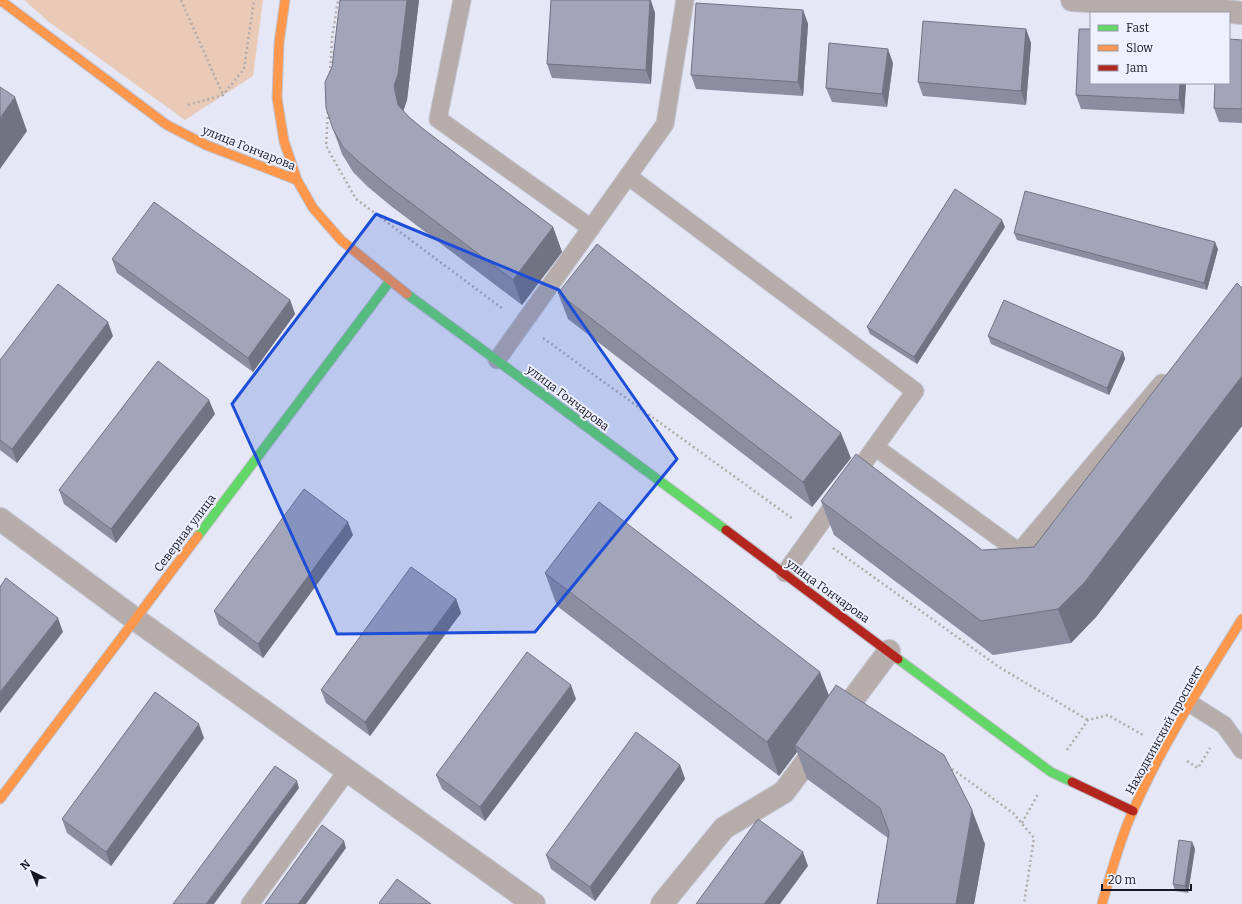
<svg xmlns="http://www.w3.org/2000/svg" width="1242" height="904" viewBox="0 0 1242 904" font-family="Bitter,serif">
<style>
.green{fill:#e9cab7}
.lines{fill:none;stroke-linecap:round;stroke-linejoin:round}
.lane-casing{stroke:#c1c2ce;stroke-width:19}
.street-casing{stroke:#c1c2ce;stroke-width:24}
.fast-casing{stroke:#c1c2ce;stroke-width:11}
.slow-casing{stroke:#c1c2ce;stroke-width:11}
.jam-casing{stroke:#c1c2ce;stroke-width:11}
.path{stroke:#b1abab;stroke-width:2.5;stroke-dasharray:2 3;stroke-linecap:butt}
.lane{stroke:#b6acaa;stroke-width:17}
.street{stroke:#b6acaa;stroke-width:22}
.fast{stroke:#63d668;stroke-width:9}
.slow{stroke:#ff974d;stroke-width:9}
.jam{stroke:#b3261e;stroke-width:9}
.wall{fill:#8b8da0}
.shaded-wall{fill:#717382}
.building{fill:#a2a4ba;stroke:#717382}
.marked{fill:#1d4ed8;fill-opacity:0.2;stroke:#1d4ed8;stroke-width:3;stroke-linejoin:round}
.labels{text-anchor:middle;stroke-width:4;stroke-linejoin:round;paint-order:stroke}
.street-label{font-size:12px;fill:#151722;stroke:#eef0fe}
</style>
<rect width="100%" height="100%" fill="#e5e7f6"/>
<path class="green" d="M24 0H263L253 76 185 120 49 22Z"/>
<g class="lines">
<defs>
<g id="lane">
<path d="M462 0 438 119 591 228"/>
<path d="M628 176 915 391 785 573"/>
<path d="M497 360 665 124 685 0"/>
<path d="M875 447 1019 552 1162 383"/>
<path d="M1191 704 1224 725 1242 750"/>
<path d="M250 904 347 771"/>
</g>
<g id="street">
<path d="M1072 0 1197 8 1242 13"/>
<path d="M0 519 135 619 534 904"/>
<path d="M662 904 724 828 784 792 889 651"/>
</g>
<g id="fast">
<path d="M407 294 726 530"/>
<path d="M198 536 390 281"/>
<path d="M898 659 1051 772 1072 782"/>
</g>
<g id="slow">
<path d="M0 0 167 125 206 145 297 180"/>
<path d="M285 0 279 43 277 98 284 141 297 180 313 208 341 240 407 294"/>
<path d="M0 799 198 536"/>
<path d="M1102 904C1110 876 1118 847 1129 820 1159 749 1202 684 1242 619"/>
</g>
<g id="jam">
<path d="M726 530 898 659"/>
<path d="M1072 782 1133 811"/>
</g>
</defs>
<use href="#lane" class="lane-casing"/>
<use href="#street" class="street-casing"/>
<use href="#fast" class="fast-casing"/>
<use href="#slow" class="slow-casing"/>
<use href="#jam" class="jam-casing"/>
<g class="path">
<path d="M181 0 223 95"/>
<path d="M330 73 332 38 338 0"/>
<path d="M188 105 223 95 244 69 254 0"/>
<path d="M328 112 326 146 356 199 503 309"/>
<path d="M543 338 793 519"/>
<path d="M833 548 999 667 1088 720"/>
<path d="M1067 750 1088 720 1108 715 1143 735"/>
<path d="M1187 761 1198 768 1210 748"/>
<path d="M948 766 1013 813 1034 838 1024 904"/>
<path d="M1022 823 1038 794"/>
</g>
<use href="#lane" class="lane"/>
<use href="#street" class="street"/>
<use href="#fast" class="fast"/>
<use href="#slow" class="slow"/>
<use href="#jam" class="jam"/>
</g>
<g class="wall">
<path d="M340 0H419L407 100 403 111 409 117 422 128 553 227 562 252 522 305 391 206 368 187 353 172 342 154 333 129 332 67Z"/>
<path d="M551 0H651L655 13 651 84 552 78 547 64Z"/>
<path d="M803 10 808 24 803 96 696 89 691 75Z"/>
<path d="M1026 29 1031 43 1026 105 923 96 918 82Z"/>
<path d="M1242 40V123L1219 122 1214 108Z"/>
<path d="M893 63 887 107 832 102 826 88Z"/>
<path d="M1186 83 1184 114 1081 109 1076 95Z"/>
<path d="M1005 227 917 364 870 334 867 327Z"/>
<path d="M1014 233 1218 249 1207 290 1017 240Z"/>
<path d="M112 259 290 300 295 314 253 372 117 273Z"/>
<path d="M1242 288V426L1096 617 1071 643 993 655 834 535 821 501 982 550 1034 547Z"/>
<path d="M558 293 851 458 812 507 568 319Z"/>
<path d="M113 336 17 463 0 450V360Z"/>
<path d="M988 336 1123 352 1125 359 1109 395 991 344Z"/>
<path d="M215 414 116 543 64 504 59 490Z"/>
<path d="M353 535 263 658 219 625 214 611Z"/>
<path d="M545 573 829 696 985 844 974 904H877L888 838 807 779 797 752 779 776 557 606Z"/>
<path d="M456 599 461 613 370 736 326 703 321 690Z"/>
<path d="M576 699 485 821 442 789 436 775Z"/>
<path d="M204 738 111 866 67 833 62 819Z"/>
<path d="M680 765 685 779 595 901 551 869 546 855Z"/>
<path d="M1192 842 1195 849 1188 893 1175 891 1173 884Z"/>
</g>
<g class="shaded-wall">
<path d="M407 0H419L407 100 403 112 398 105 394 86Z"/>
<path d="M650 0 655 13 651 84 646 70Z"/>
<path d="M803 10 808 24 803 96 798 82Z"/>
<path d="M1026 29 1031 43 1026 105 1021 91Z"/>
<path d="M888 49 893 63 887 107 882 94Z"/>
<path d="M1180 83H1186L1184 114 1179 100Z"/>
<path d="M15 97 27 131 0 169V118Z"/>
<path d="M1002 220 1005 227 917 364 914 357Z"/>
<path d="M553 227 562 252 522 305 513 280Z"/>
<path d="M1215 242 1218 249 1207 290 1204 283Z"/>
<path d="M290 300 295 314 253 372 248 358Z"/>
<path d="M108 322 113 336 17 463 12 449Z"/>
<path d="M1123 352 1125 359 1109 395 1107 388Z"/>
<path d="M1242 376V426L1096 617 1071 643 1058 609Z"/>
<path d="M209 400 215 414 116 543 111 529Z"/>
<path d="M841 433 851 458 812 507 803 482Z"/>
<path d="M348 522 353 535 263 658 258 644Z"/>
<path d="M456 599 461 613 370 736 365 722Z"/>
<path d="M58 618 63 632 0 713V692Z"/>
<path d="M820 672 833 706 795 745 797 752 779 776 767 742Z"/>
<path d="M571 685 576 699 485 821 480 807Z"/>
<path d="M199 724 204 738 111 866 106 852Z"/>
<path d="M680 765 685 779 595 901 590 887Z"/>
<path d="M297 781 299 788 214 904H206Z"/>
<path d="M972 810 985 844 974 904H956Z"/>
<path d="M344 841 346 848 306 904H298Z"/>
<path d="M1192 842 1195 849 1188 893 1185 886Z"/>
<path d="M803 852 808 866 780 904H764Z"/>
</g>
<g class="building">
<path d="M340 0H407L398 74 394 86 398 105 409 117 422 128 553 227 513 280 382 181 359 162 343 147 333 129 326 108 325 82 332 67Z"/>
<path d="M551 0H650L646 70 547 64Z"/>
<path d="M696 3 803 10 798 82 691 75Z"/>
<path d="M923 21 1026 29 1021 91 918 82Z"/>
<path d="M1079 29H1091V83H1180L1179 100 1076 95Z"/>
<path d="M1229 39 1242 40V109L1214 108 1215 83H1229Z"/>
<path d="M829 43 888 49 882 94 826 88Z"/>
<path d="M0 87 15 97 0 118Z"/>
<path d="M955 189 1002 220 914 357 867 327Z"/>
<path d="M1025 191 1215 242 1204 283 1014 233Z"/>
<path d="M154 202 290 300 248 358 112 259Z"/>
<path d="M597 244 841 433 803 482 558 293Z"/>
<path d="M1237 283 1242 288V376L1084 583 1058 609 981 621 821 501 856 454 982 550 1034 547Z"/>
<path d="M58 284 108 322 12 449 0 440V360Z"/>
<path d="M1004 300 1123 352 1107 388 988 336Z"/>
<path d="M158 361 209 400 111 529 59 490Z"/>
<path d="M304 489 348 522 258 644 214 611Z"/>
<path d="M599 502 820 672 767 742 545 573Z"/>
<path d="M411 567 456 599 365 722 321 690Z"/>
<path d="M6 578 58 618 0 692V587Z"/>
<path d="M527 652 571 685 480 807 436 775Z"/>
<path d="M836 685 944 755 972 810 956 904H877L889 832 880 808 795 745Z"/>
<path d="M155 692 199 724 106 852 62 819Z"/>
<path d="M636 732 680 765 590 887 546 855Z"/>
<path d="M275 766 297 781 206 904H173Z"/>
<path d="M758 819 803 852 764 904H696Z"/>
<path d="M322 825 344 841 298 904H265Z"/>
<path d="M1179 840 1192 842 1185 886 1173 884Z"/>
<path d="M397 879 431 904H380L379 903Z"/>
</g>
<path class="marked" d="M376 214 559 290 677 459 535 632 337 634 232 404Z"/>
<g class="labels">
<g class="street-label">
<text transform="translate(249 148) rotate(22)" y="4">улица Гончарова</text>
<text transform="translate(568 398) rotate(37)" y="4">улица Гончарова</text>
<text transform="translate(185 533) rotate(-53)" y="4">Северная улица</text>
<text transform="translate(828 591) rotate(36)" y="4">улица Гончарова</text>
<text transform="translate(1164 730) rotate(-61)" y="4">Находкинский проспект</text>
</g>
</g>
<rect x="1090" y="12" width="140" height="72" fill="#eef0fe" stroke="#9799a6"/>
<rect x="1098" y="25" width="20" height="6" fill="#63d668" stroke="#9799a6"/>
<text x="1126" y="32" font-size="12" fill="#151722">Fast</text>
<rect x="1098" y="45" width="20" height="6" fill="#ff974d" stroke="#9799a6"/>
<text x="1126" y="52" font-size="12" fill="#151722">Slow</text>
<rect x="1098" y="65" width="20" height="6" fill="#b3261e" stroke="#9799a6"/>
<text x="1126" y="72" font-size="12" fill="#151722">Jam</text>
<g transform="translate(32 872) rotate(317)" stroke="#eef0fe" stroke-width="3" paint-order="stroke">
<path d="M0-3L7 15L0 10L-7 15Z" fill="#151722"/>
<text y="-6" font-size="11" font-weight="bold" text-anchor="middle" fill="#151722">N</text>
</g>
<path d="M1102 884v6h89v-6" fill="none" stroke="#151722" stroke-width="2"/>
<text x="1108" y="884" font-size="12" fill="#151722" stroke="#eef0fe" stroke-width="3" paint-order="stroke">20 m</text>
</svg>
